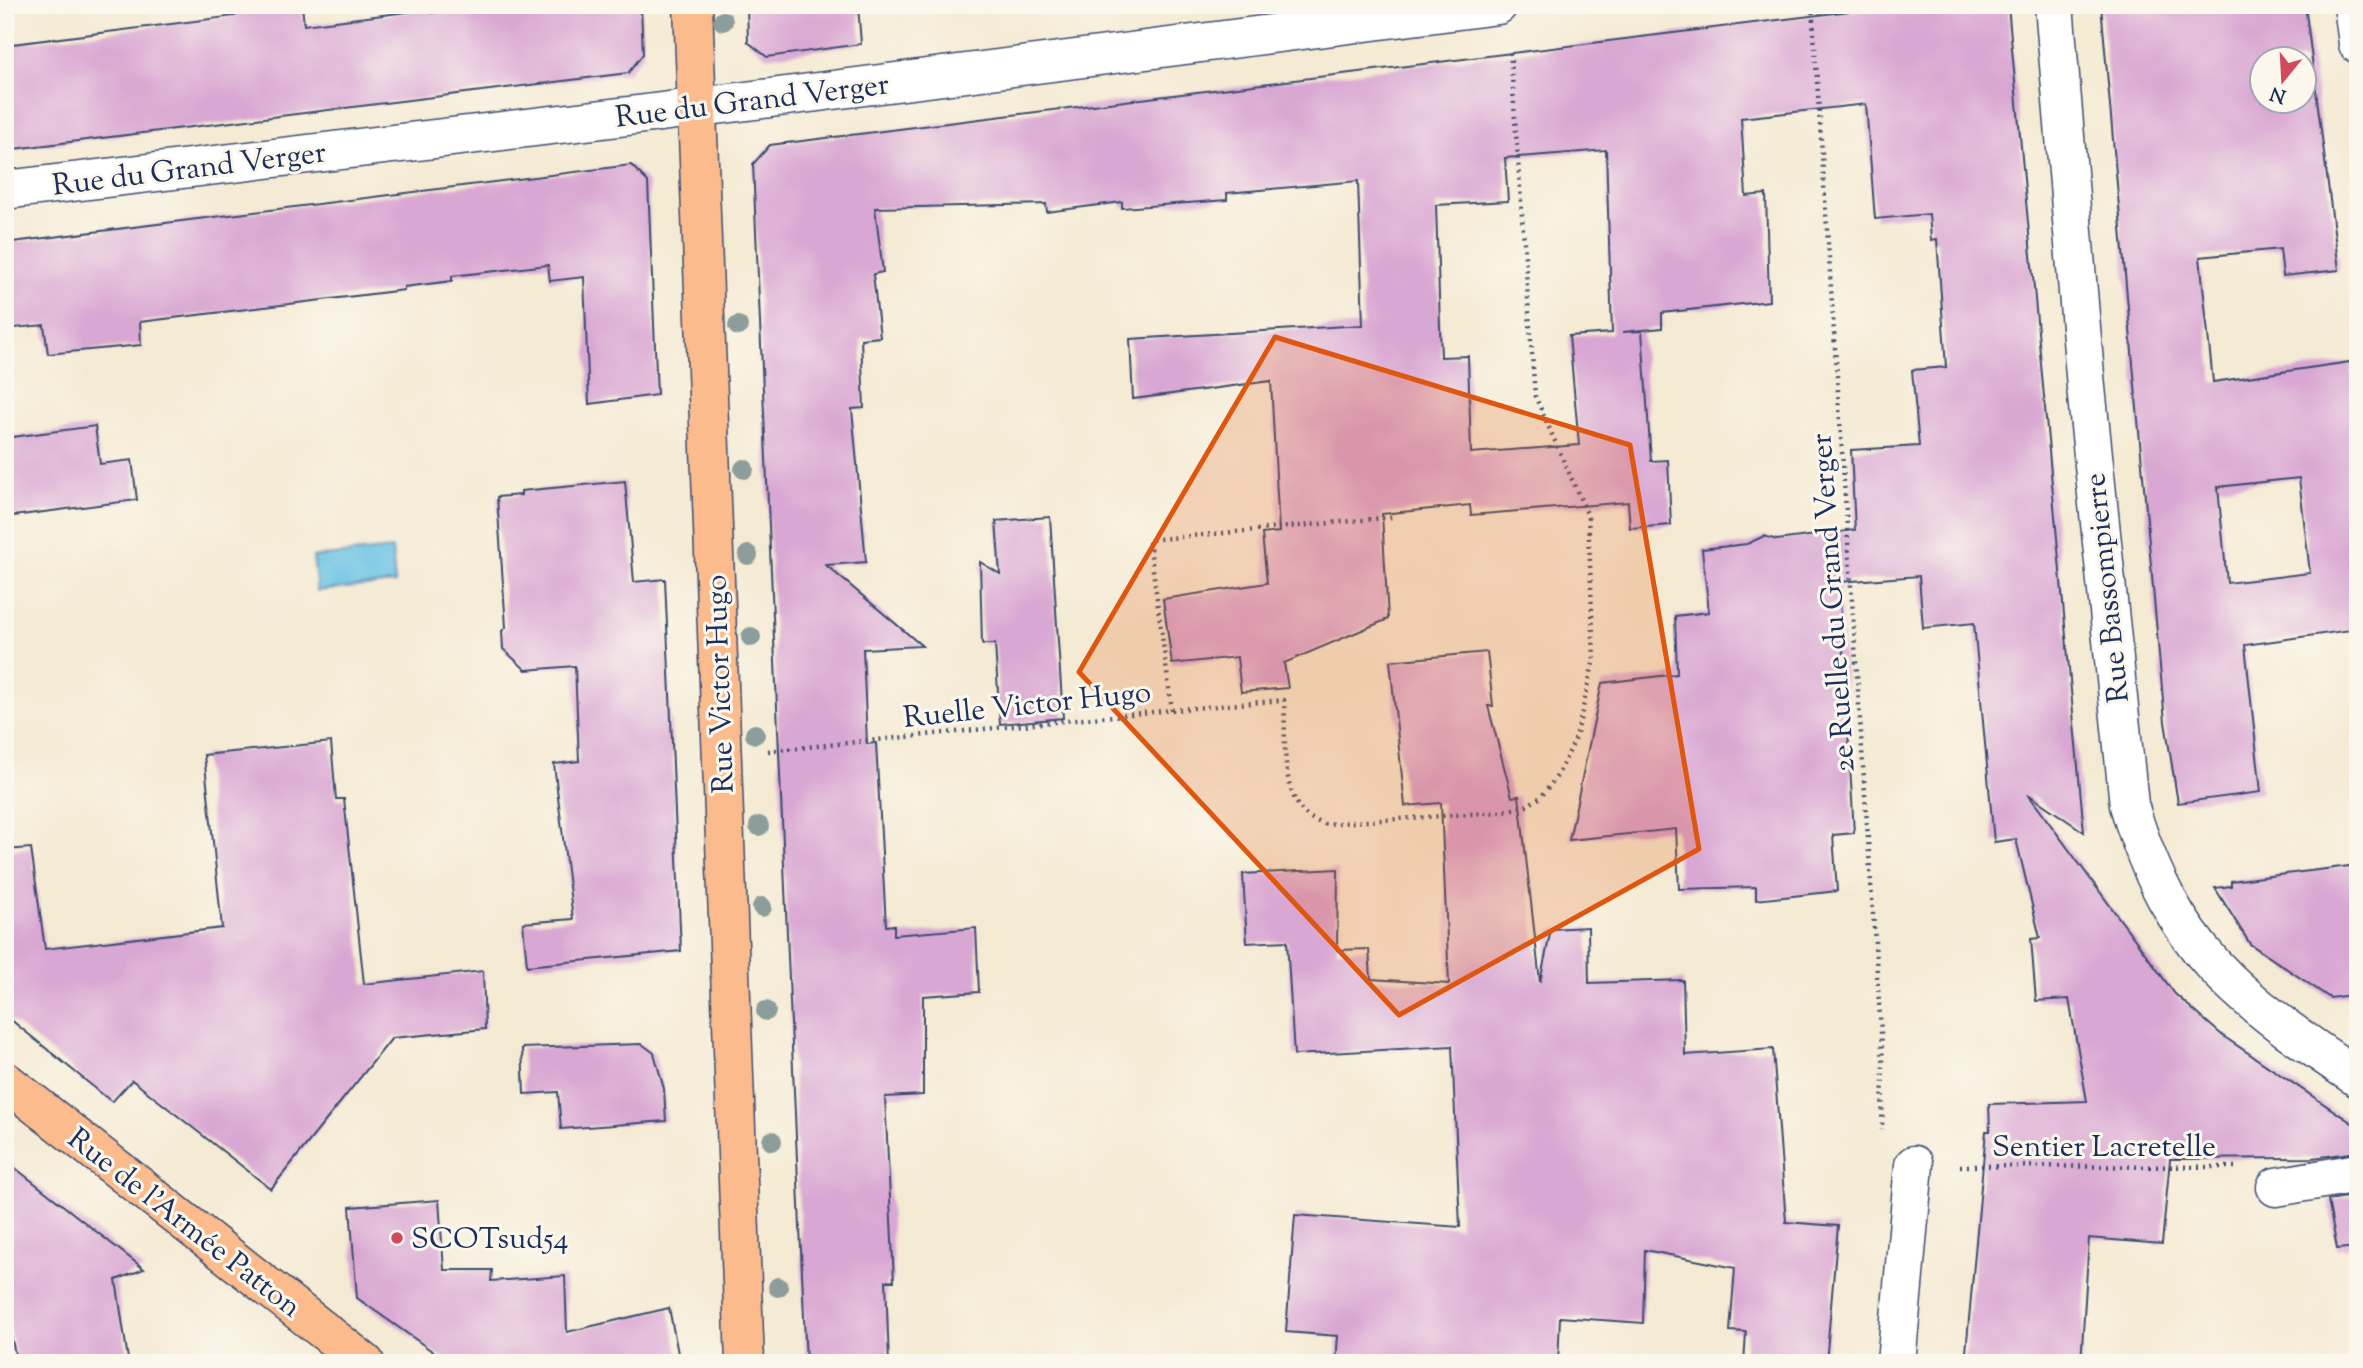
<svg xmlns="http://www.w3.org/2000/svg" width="2363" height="1368" viewBox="0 0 2363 1368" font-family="'Sorts Mill Goudy',serif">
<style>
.water{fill:#66c1e4;stroke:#4078a1;stroke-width:2}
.building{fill:#d9a7d3;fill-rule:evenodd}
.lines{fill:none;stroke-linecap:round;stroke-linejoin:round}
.minor-casing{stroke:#3c4b70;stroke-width:41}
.major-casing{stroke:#3c4b70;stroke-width:41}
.path{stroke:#3c4b70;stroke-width:4.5;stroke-dasharray:2 5;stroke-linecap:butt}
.minor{stroke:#fff;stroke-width:38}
.major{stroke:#fbbb8c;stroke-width:38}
.tree{fill:#8c9d9b}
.marked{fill:#de5710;fill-opacity:0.2;stroke:#de5710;stroke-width:5;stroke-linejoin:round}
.poi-dot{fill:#d1495b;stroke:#fbf7ec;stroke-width:2.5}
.labels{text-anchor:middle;stroke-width:6;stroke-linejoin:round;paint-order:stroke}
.street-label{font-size:30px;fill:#1b2f5e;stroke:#fbf7ec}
.poi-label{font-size:30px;fill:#1b2f5e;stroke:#fbf7ec;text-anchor:start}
</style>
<rect width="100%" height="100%" fill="#fbf7ec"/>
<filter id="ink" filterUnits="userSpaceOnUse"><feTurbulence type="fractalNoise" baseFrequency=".0143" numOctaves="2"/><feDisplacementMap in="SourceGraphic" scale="14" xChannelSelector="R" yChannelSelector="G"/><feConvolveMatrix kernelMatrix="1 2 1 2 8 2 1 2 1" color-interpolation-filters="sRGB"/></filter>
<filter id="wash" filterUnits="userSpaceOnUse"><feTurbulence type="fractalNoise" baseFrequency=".00686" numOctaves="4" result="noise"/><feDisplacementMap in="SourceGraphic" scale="28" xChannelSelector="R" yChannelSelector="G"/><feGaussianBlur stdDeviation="1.57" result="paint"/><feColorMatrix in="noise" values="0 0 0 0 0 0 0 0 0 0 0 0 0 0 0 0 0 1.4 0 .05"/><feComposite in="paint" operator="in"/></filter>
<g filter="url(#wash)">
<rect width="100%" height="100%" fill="#f4ead3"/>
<path class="water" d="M392 549 395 583 317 591 313 557Z"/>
<g id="blocks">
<g class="building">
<path d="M282 5H302L304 25 431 9V13L489 5H641L643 54 628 73 5 150V45L235 16 234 9Z"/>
<path d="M747 5H858L861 44 767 57 748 42Z"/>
<path d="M1899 5H2008L2084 832 2028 794 2175 994 2223 1036 2358 1127V1152L2313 1158 2170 1159 2162 1244 2089 1238 2081 1363H1965L1986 1131H1990L1989 1104 2087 1101 2069 999 2036 1001 2031 939 2040 938 2016 839 1994 842 1974 623 1923 628 1919 576 1839 582 1854 833 1833 835 1837 891 1756 900V887L1679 889 1676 829 1569 840 1602 683 1677 674 1675 616 1709 612 1702 549 1747 544 1764 536 1777 540 1855 530 1851 450 1919 446 1912 370 1946 367 1937 239 1931 240 1929 214 1875 219 1866 104 1741 118 1746 196 1766 194 1769 301 1662 313V328L1623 332 1642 331 1651 461 1668 460 1671 525 1630 528 1628 502 1471 515 1470 505 1382 514 1388 619 1284 663 1288 688 1241 692 1237 657 1172 664 1163 599 1267 583 1262 534 1279 532 1271 381 1133 399 1130 339 1363 325 1358 181 1227 193V200L1122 208V202L1047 212 1046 204 875 208 883 272 873 274 880 337 861 339 864 408 852 409 866 562 826 565 922 646 863 649 867 744 876 743 886 926 894 925V935L976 928 979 992 923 996V1095L885 1097 894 1281H886L889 1363H806L753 164 770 145ZM1606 150 1612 333 1569 336 1579 445 1471 453 1468 356 1441 357 1436 205 1508 201 1505 158Z"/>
<path d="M2101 5H2305L2339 270 2283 276 2280 249 2200 257 2213 382 2350 362 2358 423V629L2245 645 2261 792 2178 803 2165 722ZM2262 60H2304V102H2262ZM2299 478 2310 573 2227 583 2218 487Z"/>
<path d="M631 165 648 182 657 395 589 404 584 277 550 281 548 265 452 276V281L404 287V290L140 322 141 345 48 354 44 325 5 329V243Z"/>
<path d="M95 426 100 464 132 460 137 500 5 517V438Z"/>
<path d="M625 481 634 582 665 579 681 951 527 966 523 923 573 919 554 764 579 761 575 666 526 670 503 649 502 631 506 627 497 497 521 495V491Z"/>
<path d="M1050 517 1063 718 1000 724 995 644H982L980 562 1000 574 996 521Z"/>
<path d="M1487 652 1493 706H1488L1512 797 1519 796 1540 982 1551 929 1588 927 1589 983 1683 980 1685 1055 1773 1049 1786 1222 1838 1226 1826 1363H1744L1746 1332 1730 1331 1735 1268 1645 1250 1643 1323 1560 1317 1558 1363H1336L1338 1336 1286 1332 1295 1215 1460 1227 1452 1046 1294 1055 1287 941 1247 943 1243 874 1338 869 1337 950 1369 949 1371 979 1449 984 1441 803 1405 806 1390 661Z"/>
<path d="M331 742 336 799H344L364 984 483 971 485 1029 392 1038 271 1189 132 1080 112 1102 5 1015V850L31 848 45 949 222 928 204 755Z"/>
<path d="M2358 865V994L2330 998 2250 944 2215 888 2231 886V881Z"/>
<path d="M642 1044 654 1053 664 1089 666 1121 561 1129 558 1092 524 1094 522 1048Z"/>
<path d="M5 1160 144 1269 116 1280 128 1359 103 1363H17L5 1308Z"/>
<path d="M2358 1195V1247L2337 1249 2328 1200Z"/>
<path d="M439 1200 444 1270H492L491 1281 565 1276 567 1332 669 1308 680 1363H449L357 1298 350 1207Z"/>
</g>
</g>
</g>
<g filter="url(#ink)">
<use href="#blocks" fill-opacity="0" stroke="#3c4b70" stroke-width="2"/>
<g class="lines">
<defs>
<g id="minor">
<path d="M2054 5 2086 387 2129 805C2172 950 2237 997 2358 1078"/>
<path d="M2353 5 2358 44"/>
<path d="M5 190 645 114 1498 5"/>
<path d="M2276 1187 2358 1173"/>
<path d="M1896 1363 1914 1165"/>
</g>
<g id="major">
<path d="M693 5 745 1363"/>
<path d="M5 1081 365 1363"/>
</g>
</defs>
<use href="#minor" class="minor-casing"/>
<use href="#major" class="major-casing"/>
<g class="path">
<path d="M1812 5 1883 1062 1882 1130"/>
<path d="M1172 710 1284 700C1287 741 1276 812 1325 824L1499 812 1526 806 1541 797 1557 776 1576 738 1594 659 1588 516 1535 396 1510 49"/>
<path d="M768 751 1172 710 1149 540 1395 517"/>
<path d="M1960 1166 2235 1167"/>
</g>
<use href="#minor" class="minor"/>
<use href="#major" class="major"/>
</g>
<g class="tree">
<circle cx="723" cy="21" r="10"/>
<circle cx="738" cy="326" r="10"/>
<circle cx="744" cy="469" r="10"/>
<circle cx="748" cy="555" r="10"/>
<circle cx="751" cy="637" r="10"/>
<circle cx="755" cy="734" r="10"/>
<circle cx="759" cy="826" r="10"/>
<circle cx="762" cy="907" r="10"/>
<circle cx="766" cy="1011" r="10"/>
<circle cx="772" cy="1141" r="10"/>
<circle cx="778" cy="1287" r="10"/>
</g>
</g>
<path class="marked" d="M1275 337 1630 445 1699 849 1399 1015 1079 672Z"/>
<circle class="poi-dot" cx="397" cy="1238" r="7"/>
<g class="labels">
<g class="street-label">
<text transform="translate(752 100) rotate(-7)" y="10">Rue du Grand Verger</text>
<text transform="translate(189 168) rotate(-7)" y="10">Rue du Grand Verger</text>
<text transform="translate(2106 588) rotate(-96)" y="10">Rue Bassompierre</text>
<text transform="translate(1832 603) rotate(-94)" y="10">2e Ruelle du Grand Verger</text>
<text transform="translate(719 684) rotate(-92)" y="10">Rue Victor Hugo</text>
<text transform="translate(1027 704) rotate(-6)" y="10">Ruelle Victor Hugo</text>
<text x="2104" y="1156">Sentier Lacretelle</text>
<text transform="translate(185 1222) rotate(38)" y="10">Rue de l'Armée Patton</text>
</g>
<g class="poi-label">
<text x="411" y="1248">SCOTsud54</text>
</g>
</g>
<rect width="2363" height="1368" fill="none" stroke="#fbf7ec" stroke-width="28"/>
<g transform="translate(2283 80) rotate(198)"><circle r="33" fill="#fbf7ec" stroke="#a1a7b3" stroke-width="2"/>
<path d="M0-5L12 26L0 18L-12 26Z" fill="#d1495b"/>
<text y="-10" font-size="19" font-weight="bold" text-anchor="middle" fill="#1b2f5e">N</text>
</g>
</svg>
